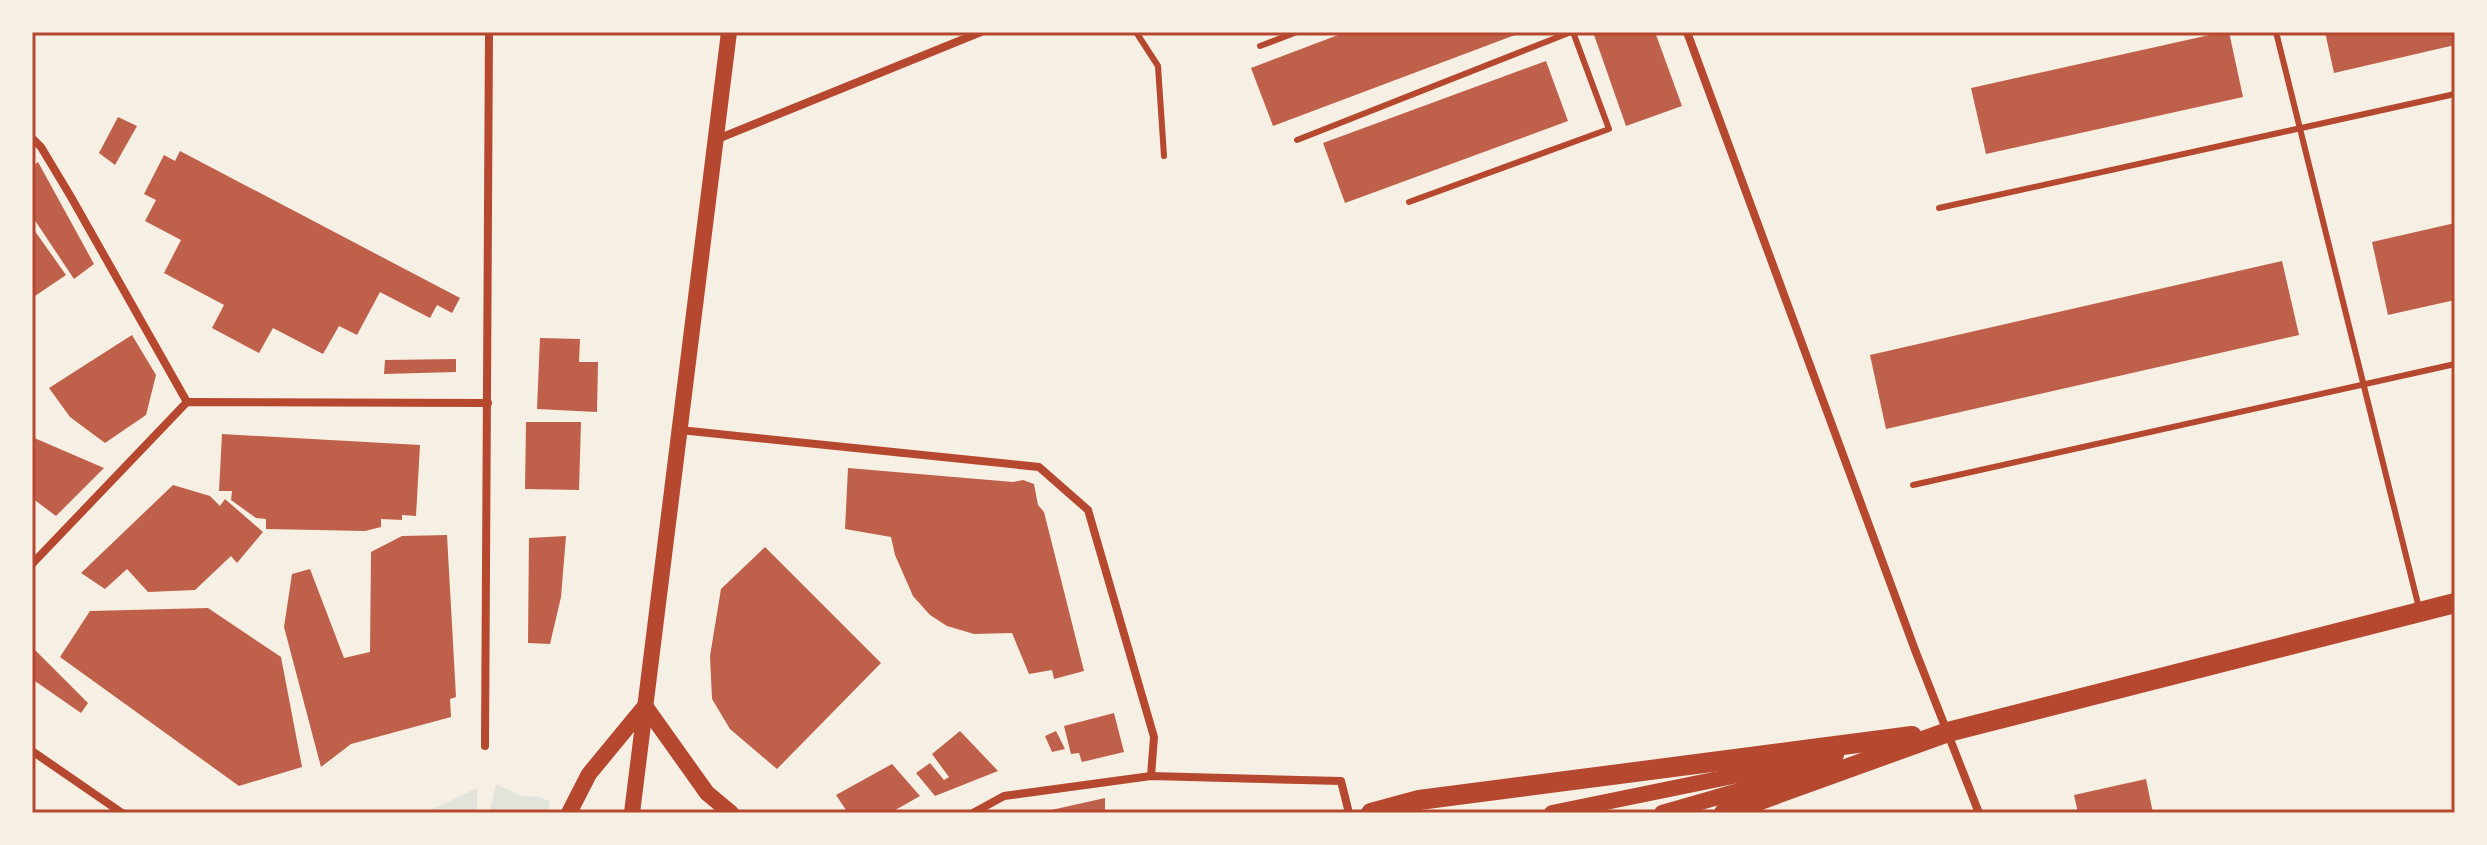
<svg xmlns="http://www.w3.org/2000/svg" width="2487" height="845" viewBox="0 0 2487 845" font-family="'Fira Sans',sans-serif">
<style>
.green{fill:#e2e4dc}
.building{fill:#bf614a}
.lines{fill:none;stroke-linecap:round;stroke-linejoin:round}
.service{stroke:#b5482f;stroke-width:6}
.minor{stroke:#b5482f;stroke-width:8}
.secondary{stroke:#b5482f;stroke-width:16}
.primary{stroke:#b5482f;stroke-width:20}
.neatline{fill:none;stroke:#b5482f;stroke-width:3}
</style>
<rect width="100%" height="100%" fill="#f6efe4"/>
<g class="green">
<path d="M496 784 521 796 541 797 550 802 548 813H489Z"/>
<path d="M477 788V813H424Z"/>
</g>
<g class="building">
<path d="M1346 32H1523L1273 126 1251 68Z"/>
<path d="M1593 32H1655L1682 106 1626 126Z"/>
<path d="M2223 32H2229L2243 97 1986 154 1971 88Z"/>
<path d="M2325 32H2455V45L2334 73Z"/>
<path d="M1546 61 1568 121 1345 203 1323 143Z"/>
<path d="M118 117 137 126 115 165 99 153Z"/>
<path d="M180 151 460 298 452 313 437 305 430 318 380 292 357 335 339 326 323 354 273 328 259 353 212 328 224 305 164 273 181 240 145 221 156 200 144 194 164 155 175 161Z"/>
<path d="M38 162 94 264 74 279 32 216V167Z"/>
<path d="M2455 223V300L2388 315 2372 242Z"/>
<path d="M32 227 66 275 32 298Z"/>
<path d="M2282 261 2299 335 1886 429 1870 355Z"/>
<path d="M132 335 156 375 146 415 105 443 70 417 49 388Z"/>
<path d="M540 338 580 339 579 362H598L597 412 537 409Z"/>
<path d="M456 359V372L384 374 385 360Z"/>
<path d="M526 422H581L579 490 525 489Z"/>
<path d="M222 434 420 445 416 516 402 515V520L381 519V527L365 531 266 529V519L256 518 231 500 232 491H219Z"/>
<path d="M32 437 104 468 56 516 32 498Z"/>
<path d="M848 468 1013 482 1023 480 1034 484 1038 505 1044 512 1084 671 1054 679 1052 670 1029 674 1012 633 974 634 947 626 930 615 913 596 895 555 891 537 845 529Z"/>
<path d="M173 485 210 496 220 506 225 499 263 532 237 563 231 556 195 590 148 592 127 569 105 589 81 573Z"/>
<path d="M447 535 456 697 450 699 451 717 351 744 321 767 284 627 292 574 310 569 344 658 370 652 371 552 402 536Z"/>
<path d="M566 536 561 597 550 644 528 643 529 538Z"/>
<path d="M765 547 881 663 777 769 730 729 712 699 710 656 721 589Z"/>
<path d="M208 608 281 657 302 767 239 786 60 657 90 611Z"/>
<path d="M32 647 88 703 81 713 32 679Z"/>
<path d="M1114 713 1124 752 1082 762 1079 753 1071 754 1064 726Z"/>
<path d="M960 731 998 771 935 796 916 773 930 763 944 780 949 777 932 754Z"/>
<path d="M1056 731 1065 749 1052 752 1045 736Z"/>
<path d="M892 764 920 796 890 813H848L836 795Z"/>
<path d="M2146 779 2153 813H2078L2074 795Z"/>
<path d="M1105 798V810L1097 813H1038Z"/>
</g>
<g class="lines">
<g class="service">
<path d="M1136 32 1158 66 1164 156"/>
<path d="M2276 32 2419 608"/>
<path d="M1260 46 1297 32"/>
<path d="M1297 140 1571 32"/>
<path d="M1409 202 1609 129 1573 32"/>
<path d="M1939 208 2455 94"/>
<path d="M1913 485 2455 364"/>
</g>
<g class="minor">
<path d="M1687 32 1915 650 1979 813"/>
<path d="M32 138 41 147 71 197 187 402"/>
<path d="M715 140 981 32"/>
<path d="M680 430 1039 467 1088 510 1154 737 1151 776"/>
<path d="M32 564 187 402 488 403"/>
<path d="M485 746 489 32"/>
<path d="M32 751 122 813"/>
<path d="M973 813 1004 796 1151 776 1341 781 1349 813"/>
</g>
<g class="secondary">
<path d="M569 813 589 774 645 706 707 793 731 813"/>
<path d="M632 813 729 32"/>
<path d="M1552 813 1836 755"/>
<path d="M1662 813 1822 767"/>
</g>
<g class="primary">
<path d="M1371 813 1419 800 1912 736"/>
<path d="M1724 813 1948 732 2455 603"/>
</g>
</g>
<rect width="2487" height="845" fill="none" stroke="#f6efe4" stroke-width="68"/>
<rect x="34" y="34" width="2419" height="777" class="neatline"/>
</svg>
